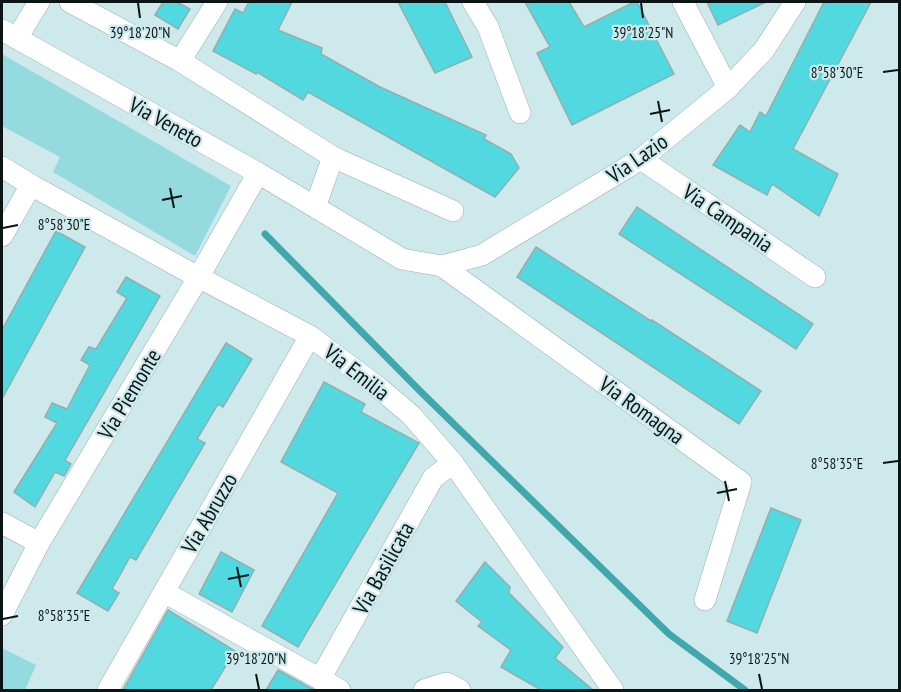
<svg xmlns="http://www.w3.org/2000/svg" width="901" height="692" viewBox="0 0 901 692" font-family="'PT Sans Narrow',sans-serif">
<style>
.green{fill:#95dade}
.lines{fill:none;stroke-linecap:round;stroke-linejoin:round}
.stream{stroke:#42a7ad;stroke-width:7}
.building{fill:#52d9e0;stroke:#92aeaf;stroke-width:1.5}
.street-casing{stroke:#95b1b2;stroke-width:22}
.street{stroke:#fff;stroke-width:21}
.ticks{fill:none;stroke:#0b1516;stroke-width:2}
.labels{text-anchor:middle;stroke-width:4.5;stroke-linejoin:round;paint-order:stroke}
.street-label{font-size:22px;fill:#0b1516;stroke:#cde9eb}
.ticks-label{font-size:15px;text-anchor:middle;fill:#0b1516;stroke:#cde9eb;stroke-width:4.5;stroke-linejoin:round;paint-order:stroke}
</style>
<rect width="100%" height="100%" fill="#cde9eb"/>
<g class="green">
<path d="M2 54 231 186 195 256 53 172 60 157 2 126Z"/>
<path d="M2 648 36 665 25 690H2Z"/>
</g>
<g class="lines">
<path class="stream" d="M265 234 421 392 669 634 745 690"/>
</g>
<g class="building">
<path d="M163 2H177L190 9 178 29 155 15Z"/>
<path d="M249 2H292L278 30 322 48 321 54 380 87 486 135 484 139 511 154 519 168 495 197 308 92 303 100 257 72 256 74 213 51 235 9 243 13Z"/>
<path d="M398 2H445L472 57 435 73Z"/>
<path d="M525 2H569L584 27 634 2H637L674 74 572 125 537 53 550 47Z"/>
<path d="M707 2H766L718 25Z"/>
<path d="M824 2H871L793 149 838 174 819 216 772 184 767 195 713 165 740 125 750 132 760 112 766 116Z"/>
<path d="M637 207 813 324 796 349 619 234Z"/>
<path d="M56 231 85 247 2 399V330Z"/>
<path d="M536 247 651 321 652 320 761 391 739 424 517 277Z"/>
<path d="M126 277 160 296 65 460 71 464 64 476 55 472 35 507 14 492 57 423 45 417 52 403 67 409 90 365 81 360 89 347 96 349 127 298 117 292Z"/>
<path d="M226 343 252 359 223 407 218 404 197 439 205 443 136 560 130 557 112 589 119 593 108 611 77 593Z"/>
<path d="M324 382 365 404 361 412 419 443 298 647 262 626 338 493 281 462Z"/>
<path d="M771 508 801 520 757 633 727 621Z"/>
<path d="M221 552 254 570 232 612 199 594Z"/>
<path d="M485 562 510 587 509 593 563 647 555 658 593 690H541L501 667 511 650 478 626 482 622 456 601Z"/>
<path d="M168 610 235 651 211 690H123Z"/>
<path d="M278 670 314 690H315H266Z"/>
</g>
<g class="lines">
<defs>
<g id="street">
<path d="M70 2 180 61 333 157 315 207"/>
<path d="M473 2 488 27 520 113"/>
<path d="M683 2 728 88"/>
<path d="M2 30 258 173 402 259 442 266 741 482 705 600"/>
<path d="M17 38 39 2"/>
<path d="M180 61 217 2"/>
<path d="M333 157 453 211"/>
<path d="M641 159 815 277"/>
<path d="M2 167 31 185 187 271 310 336 379 388 411 415 453 463 613 690"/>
<path d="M2 236 31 185"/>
<path d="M442 266 482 255 641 159 728 88 764 50 795 2"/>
<path d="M2 523 39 543"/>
<path d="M164 592 340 690"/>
<path d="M2 615 39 543 198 278 258 173"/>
<path d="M320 679 433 478 453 463"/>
<path d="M108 690 310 336"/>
<path d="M424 690 446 683 460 690"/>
</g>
</defs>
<use href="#street" class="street-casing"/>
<use href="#street" class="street"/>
</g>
<path class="ticks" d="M138 3 140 18M641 3 643 18M883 72 898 70M658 101 662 122M650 114 670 110M170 188 174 208M162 200 182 196M3 228 18 225M883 463 898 461M725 481 729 501M717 493 737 489M237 567 241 587M228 579 249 575M3 619 18 616M256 674 259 689M759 674 762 689"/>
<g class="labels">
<g class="street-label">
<text transform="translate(166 122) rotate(29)" y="8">Via Veneto</text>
<text transform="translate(637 158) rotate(-35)" y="8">Via Lazio</text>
<text transform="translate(728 218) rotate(34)" y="8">Via Campania</text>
<text transform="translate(357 372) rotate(38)" y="8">Via Emilia</text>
<text transform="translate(129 394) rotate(-59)" y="8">Via Piemonte</text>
<text transform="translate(642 410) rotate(36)" y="8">Via Romagna</text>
<text transform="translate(209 513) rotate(-60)" y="8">Via Abruzzo</text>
<text transform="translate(383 568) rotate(-61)" y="8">Via Basilicata</text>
</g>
</g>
<g class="ticks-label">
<text x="140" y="38">39°18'20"N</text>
<text x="643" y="38">39°18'25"N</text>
<text x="837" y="78">8°58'30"E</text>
<text x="64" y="230">8°58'30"E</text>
<text x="837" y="469">8°58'35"E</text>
<text x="64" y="621">8°58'35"E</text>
<text x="256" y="664">39°18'20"N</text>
<text x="759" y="664">39°18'25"N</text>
</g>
<rect width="901" height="692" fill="none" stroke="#0b1516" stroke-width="6"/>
</svg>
